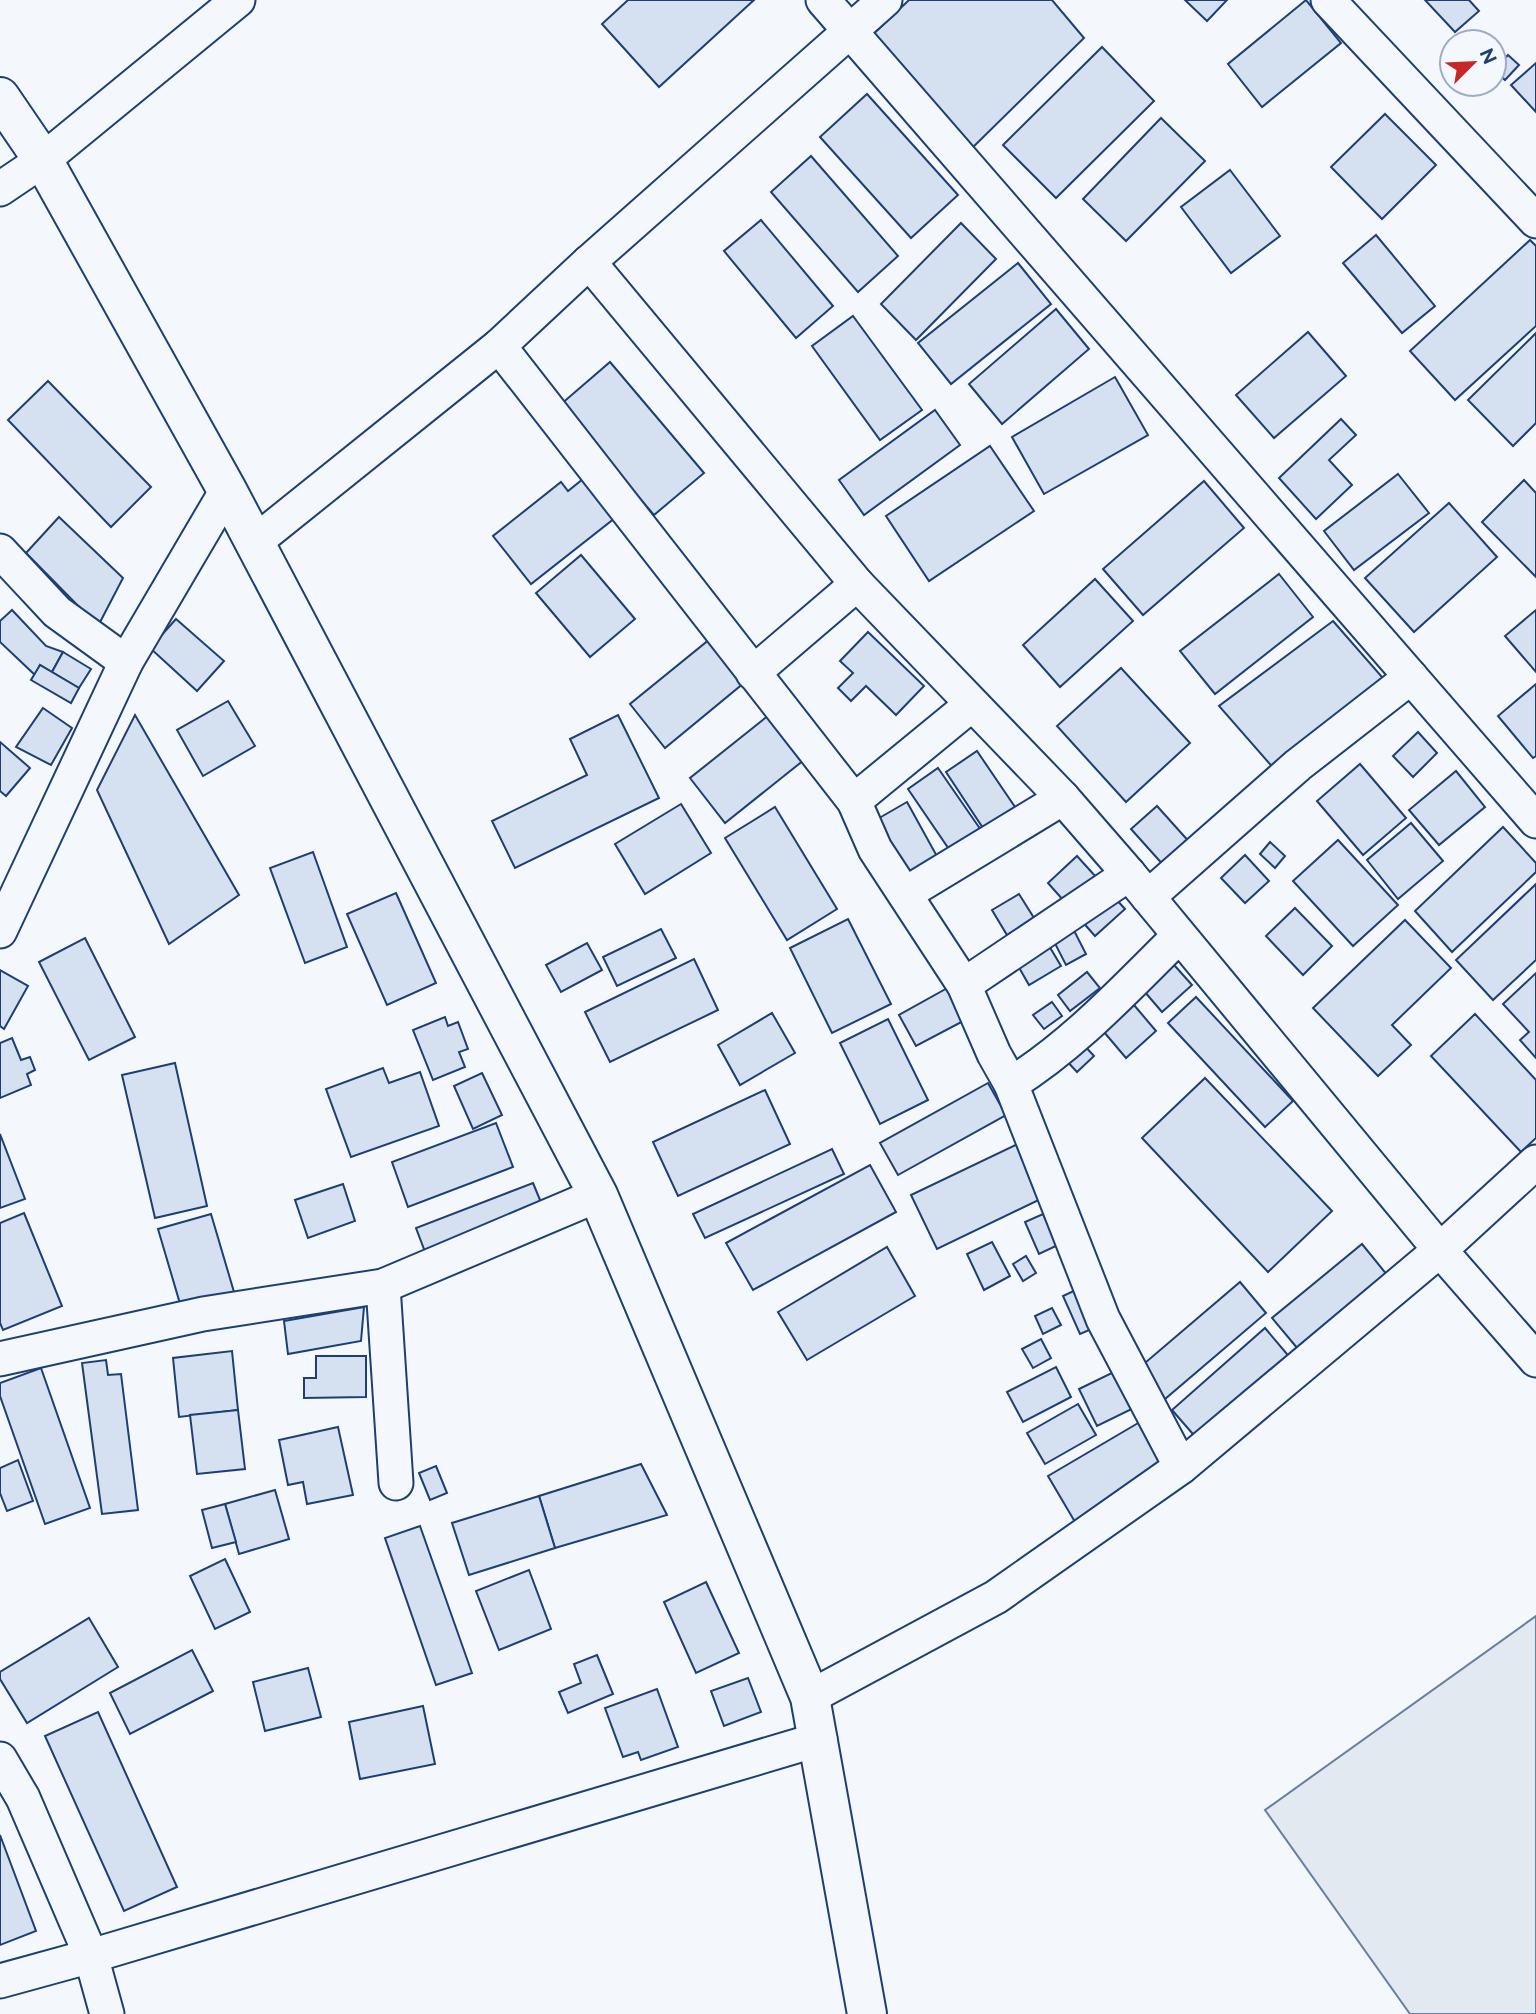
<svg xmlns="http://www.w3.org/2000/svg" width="1536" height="2014" viewBox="0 0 1536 2014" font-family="Raleway,sans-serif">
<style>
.green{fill:#e3e9f0;stroke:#687fa3;stroke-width:2}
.building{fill:#d5e0f0;stroke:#1d3f73;stroke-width:2}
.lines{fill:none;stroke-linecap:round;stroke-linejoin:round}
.minor-casing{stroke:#1d3f73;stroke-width:37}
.tertiary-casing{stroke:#1d3f73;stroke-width:42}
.minor{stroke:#f4f7fb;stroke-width:33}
.tertiary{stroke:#f4f7fb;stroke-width:38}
</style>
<rect width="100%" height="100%" fill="#f4f7fb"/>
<path class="green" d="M1536 1616V2014H1410L1265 1810Z"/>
<g class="building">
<path d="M628 0H754L659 87 602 24Z"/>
<path d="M909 0H1052L1084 38 964 156 865 42Z"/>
<path d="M1185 0H1227L1207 21Z"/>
<path d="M1306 0 1341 43 1262 107 1228 64Z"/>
<path d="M1425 0H1469L1479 11 1455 32Z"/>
<path d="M1102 47 1154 101 1056 198 1003 145Z"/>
<path d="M1508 55 1519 65 1505 80 1494 70Z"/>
<path d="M1536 63V112L1511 85Z"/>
<path d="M867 94 958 195 911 238 820 137Z"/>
<path d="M1385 114 1436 165 1382 219 1331 167Z"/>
<path d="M1161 118 1205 161 1126 241 1083 199Z"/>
<path d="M811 156 898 256 858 292 771 192Z"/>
<path d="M1230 170 1280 236 1231 273 1181 207Z"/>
<path d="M761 220 833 306 796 338 724 251Z"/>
<path d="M961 223 996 259 916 340 881 304Z"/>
<path d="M1376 235 1435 306 1402 333 1343 263Z"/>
<path d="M1530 240 1536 246V326L1455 400 1410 351Z"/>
<path d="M1018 263 1051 304 951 384 918 343Z"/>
<path d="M1056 309 1089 349 1002 424 969 384Z"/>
<path d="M853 316 922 410 880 440 812 346Z"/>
<path d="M1308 332 1346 376 1274 438 1236 395Z"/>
<path d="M1536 333V423L1513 446 1468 400Z"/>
<path d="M610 362 704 473 654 515 560 405Z"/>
<path d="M1115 377 1148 435 1044 494 1012 437Z"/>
<path d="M48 381 151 487 111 527 8 420Z"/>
<path d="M935 410 960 445 864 515 839 480Z"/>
<path d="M1341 419 1356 435 1329 460 1352 485 1316 519 1279 478Z"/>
<path d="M990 446 1034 511 929 581 886 516Z"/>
<path d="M1398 474 1429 513 1354 570 1324 531Z"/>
<path d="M588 475 620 514 531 584 493 536 561 482 568 491Z"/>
<path d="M1524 480 1536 493V577L1482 522Z"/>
<path d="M1204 481 1244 528 1143 615 1103 569Z"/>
<path d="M1449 503 1497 557 1414 632 1365 578Z"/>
<path d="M59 517 123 578 98 626 26 553Z"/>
<path d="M581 555 635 619 590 657 536 593Z"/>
<path d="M1279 574 1313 617 1215 694 1180 651Z"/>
<path d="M1095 579 1133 621 1060 687 1023 645Z"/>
<path d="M12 610 46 646 63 652 52 672 40 665 35 675 0 642V621Z"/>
<path d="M1536 610V672L1505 636Z"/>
<path d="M176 619 224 661 197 691 150 648Z"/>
<path d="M1333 621 1389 685 1276 771 1219 706Z"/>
<path d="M868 632 924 686 896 715 866 686 851 701 838 688 853 673 840 661Z"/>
<path d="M710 639 745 682 665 748 630 704Z"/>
<path d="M63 652 91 669 79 688 52 672Z"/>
<path d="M40 665 79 688 71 703 31 680Z"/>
<path d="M1121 668 1190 743 1126 802 1057 726Z"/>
<path d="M1536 684V756L1533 758 1498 716Z"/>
<path d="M228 701 255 746 203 776 177 730Z"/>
<path d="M779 707 814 752 725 823 690 778Z"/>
<path d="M43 708 72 728 51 765 16 747Z"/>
<path d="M135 715 239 895 169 944 97 790Z"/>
<path d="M618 715 659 798 515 868 492 821 587 775 570 739Z"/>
<path d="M1418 732 1437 753 1413 777 1393 756Z"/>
<path d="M0 742 30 768 6 796 0 791Z"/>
<path d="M977 751 1015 807 983 828 946 772Z"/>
<path d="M1360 764 1406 818 1363 855 1317 801Z"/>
<path d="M938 768 983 833 953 855 908 789Z"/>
<path d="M1456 771 1485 807 1439 845 1409 810Z"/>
<path d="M907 802 944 869 911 887 874 821Z"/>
<path d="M681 804 711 853 645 894 615 844Z"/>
<path d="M1157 806 1192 845 1166 868 1131 829Z"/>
<path d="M775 807 837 909 787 940 725 838Z"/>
<path d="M1411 823 1443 861 1398 899 1367 860Z"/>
<path d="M1503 827 1536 863V872L1452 952 1415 911Z"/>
<path d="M1338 840 1398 905 1353 946 1293 881Z"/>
<path d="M1270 842 1285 856 1275 868 1260 854Z"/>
<path d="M313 852 347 947 305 963 270 868Z"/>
<path d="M1245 855 1269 881 1245 903 1221 878Z"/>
<path d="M1077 856 1125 909 1095 936 1048 883Z"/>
<path d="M1536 884V960L1493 1000 1456 960Z"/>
<path d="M396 893 436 983 387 1005 347 914Z"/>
<path d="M1019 894 1034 918 1007 935 992 910Z"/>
<path d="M1295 908 1332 946 1303 975 1266 936Z"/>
<path d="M1063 909 1086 954 1066 965 1043 920Z"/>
<path d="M848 919 891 1004 832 1033 790 948Z"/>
<path d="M1405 920 1451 968 1392 1025 1411 1045 1378 1076 1313 1008Z"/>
<path d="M1036 924 1061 966 1029 985 1005 943Z"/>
<path d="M661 929 676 958 617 986 603 957Z"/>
<path d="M85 938 135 1037 89 1060 39 962Z"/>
<path d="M587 943 602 970 561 992 546 965Z"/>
<path d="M1167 957 1192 985 1162 1012 1138 984Z"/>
<path d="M694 959 718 1010 610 1062 585 1012Z"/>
<path d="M0 970 28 986 4 1029 0 1026Z"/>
<path d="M1087 972 1100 988 1070 1011 1058 995Z"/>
<path d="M1536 973V1058L1520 1040 1529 1032 1503 1004Z"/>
<path d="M951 986 969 1018 916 1046 899 1015Z"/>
<path d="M1196 997 1293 1101 1265 1127 1168 1023Z"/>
<path d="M1052 1002 1062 1016 1044 1029 1033 1015Z"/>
<path d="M1134 1005 1156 1031 1126 1058 1104 1032Z"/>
<path d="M772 1013 795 1053 740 1085 718 1045Z"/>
<path d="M1475 1014 1536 1080V1138L1521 1152 1431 1056Z"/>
<path d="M445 1017 448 1026 458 1022 468 1049 459 1052 465 1067 433 1080 413 1030Z"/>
<path d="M888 1019 928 1100 880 1124 840 1043Z"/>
<path d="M12 1038 21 1060 30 1057 35 1070 27 1074 31 1085 0 1098V1043Z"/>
<path d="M1082 1043 1094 1056 1077 1072 1065 1059Z"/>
<path d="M175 1063 207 1206 155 1218 122 1075Z"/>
<path d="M383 1068 389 1083 420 1072 439 1126 351 1157 326 1089Z"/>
<path d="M482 1073 502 1115 473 1129 454 1086Z"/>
<path d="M1205 1078 1332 1211 1268 1272 1142 1138Z"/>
<path d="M988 1083 1006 1115 898 1175 880 1143Z"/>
<path d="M765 1090 790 1144 678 1196 653 1142Z"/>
<path d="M496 1123 513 1167 408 1207 392 1162Z"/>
<path d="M0 1134 25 1199 0 1208Z"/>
<path d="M1022 1142 1047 1196 937 1249 911 1195Z"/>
<path d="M832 1149 844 1174 705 1238 693 1214Z"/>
<path d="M870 1165 896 1212 753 1290 726 1243Z"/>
<path d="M533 1183 545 1212 427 1257 416 1228Z"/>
<path d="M343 1184 355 1221 308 1238 295 1200Z"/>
<path d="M24 1213 62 1306 3 1330 0 1323V1223Z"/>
<path d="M211 1214 234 1292 181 1307 158 1229Z"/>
<path d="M1043 1214 1058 1245 1039 1254 1025 1222Z"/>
<path d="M992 1242 1010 1276 984 1290 967 1254Z"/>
<path d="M1362 1244 1392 1281 1303 1355 1272 1318Z"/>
<path d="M887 1247 915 1296 807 1360 778 1312Z"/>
<path d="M1026 1256 1036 1273 1023 1281 1013 1264Z"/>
<path d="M1240 1282 1266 1313 1165 1399 1139 1368Z"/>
<path d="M1084 1286 1101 1325 1080 1334 1063 1296Z"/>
<path d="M364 1307 361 1341 288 1354 284 1321Z"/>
<path d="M1052 1308 1061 1325 1043 1334 1035 1316Z"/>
<path d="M1265 1328 1292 1360 1199 1441 1172 1410Z"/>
<path d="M1041 1339 1051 1358 1033 1368 1022 1349Z"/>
<path d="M232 1351 238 1410 179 1417 173 1358Z"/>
<path d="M316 1356H366V1397L304 1398V1378H316Z"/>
<path d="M106 1360 108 1375 121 1374 138 1510 102 1514 82 1363Z"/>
<path d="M1126 1366 1144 1403 1097 1426 1079 1389Z"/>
<path d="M1056 1367 1071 1397 1023 1422 1007 1392Z"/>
<path d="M41 1368 90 1508 45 1524 0 1396V1383Z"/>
<path d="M1078 1404 1096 1435 1045 1464 1027 1433Z"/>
<path d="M238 1410 245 1469 197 1474 190 1415Z"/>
<path d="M1145 1419 1172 1465 1075 1522 1048 1476Z"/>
<path d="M338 1427 353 1495 307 1504 303 1482 288 1485 279 1440Z"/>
<path d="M18 1460 33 1501 7 1511 0 1493V1468Z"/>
<path d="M641 1464 667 1515 555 1548 539 1496Z"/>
<path d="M436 1466 447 1493 430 1500 419 1473Z"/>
<path d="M275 1490 289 1539 239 1554 225 1504Z"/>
<path d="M539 1496 555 1548 469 1575 452 1523Z"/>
<path d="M225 1504 236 1542 212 1548 202 1510Z"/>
<path d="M420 1526 472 1673 436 1685 385 1538Z"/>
<path d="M225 1559 250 1612 215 1629 190 1576Z"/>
<path d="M529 1570 551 1629 499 1650 476 1591Z"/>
<path d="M706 1582 739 1653 696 1673 664 1602Z"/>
<path d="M89 1618 118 1667 27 1723 0 1679V1672Z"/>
<path d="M192 1650 213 1691 130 1734 110 1693Z"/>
<path d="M597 1655 613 1694 568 1713 559 1692 581 1683 574 1664Z"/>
<path d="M308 1668 321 1717 265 1731 253 1682Z"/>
<path d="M748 1678 761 1712 724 1726 711 1691Z"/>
<path d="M657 1689 678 1747 641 1760 638 1752 623 1757 605 1708Z"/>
<path d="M423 1706 435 1764 360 1779 349 1722Z"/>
<path d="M98 1712 177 1887 124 1911 45 1736Z"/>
<path d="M0 1835 36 1931 0 1945Z"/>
</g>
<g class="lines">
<defs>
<g id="minor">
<path d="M823 0 1536 821"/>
<path d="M1328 0 1536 221"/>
<path d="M0 189 43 160 238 0"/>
<path d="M589 262 857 584 1063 798 1129 874 1440 1250 1536 1360"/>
<path d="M499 346 854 801 875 849 964 985 994 1054 1011 1084 1103 1319 1181 1467"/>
<path d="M255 542 499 346 589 262 885 0"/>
<path d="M0 551 57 612 126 662"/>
<path d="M753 673 857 584"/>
<path d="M854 801 971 705"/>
<path d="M905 894 1063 798"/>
<path d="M1148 897 1298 765 1411 677"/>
<path d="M0 931 126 662 227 490"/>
<path d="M964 985 1129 874"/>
<path d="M1011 1084C1075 1044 1125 989 1179 936"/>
<path d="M383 1286 396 1483"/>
<path d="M0 1359 203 1314 383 1286 598 1195"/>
<path d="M810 1697 996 1597 1181 1467 1440 1250 1536 1162"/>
<path d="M0 1759 23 1798 91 1956 107 2014"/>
<path d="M0 1981 91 1956 820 1739"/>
</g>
<path id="tertiary" d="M0 97 43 160 227 490 598 1195 810 1697 867 2014"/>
</defs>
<use href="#minor" class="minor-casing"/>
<use href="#tertiary" class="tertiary-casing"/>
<use href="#minor" class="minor"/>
<use href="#tertiary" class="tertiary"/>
</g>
<g transform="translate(1473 63) rotate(66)"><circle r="33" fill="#f4f7fb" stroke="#9eadc5" stroke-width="2"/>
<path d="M0-5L12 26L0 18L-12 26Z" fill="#c62828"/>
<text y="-10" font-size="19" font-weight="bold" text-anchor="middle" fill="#1d3f73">N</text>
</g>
</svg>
